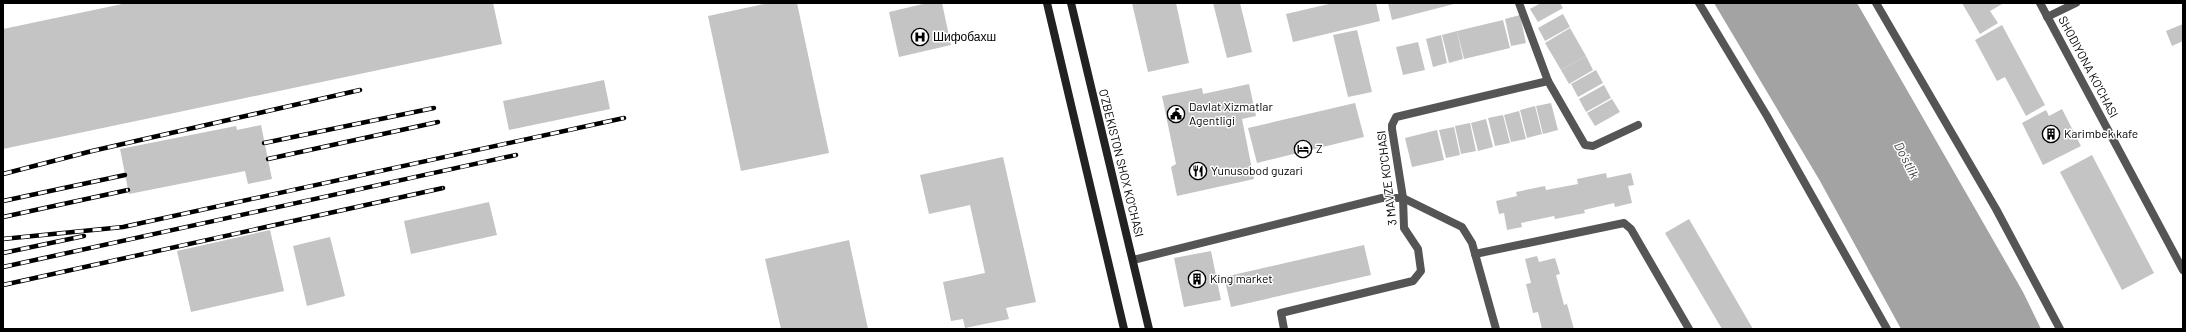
<svg xmlns="http://www.w3.org/2000/svg" width="2186" height="332" viewBox="0 0 2186 332" font-family="Barlow,sans-serif">
<style>
.water{fill:#a3a3a3}
.building{fill:#c4c4c4}
.lines{fill:none;stroke-linecap:round;stroke-linejoin:round}
.pedestrian{stroke:#555;stroke-width:8}
.minor{stroke:#555;stroke-width:8}
.secondary{stroke:#222;stroke-width:8}
.rail-casing{stroke:#000;stroke-width:4.5}
.rail{stroke:#fff;stroke-width:3;stroke-dasharray:9;stroke-linecap:butt}
.labels{text-anchor:middle;stroke-width:3;stroke-linejoin:round;paint-order:stroke}
.poi-label{font-size:12px;fill:#000;stroke:#fff;text-anchor:start}
.street-label{font-size:12px;fill:#000;stroke:#fff}
.water-label{font-size:13px;font-style:italic;fill:#444;stroke:#fff}
</style>
<rect width="100%" height="100%" fill="#fff"/>
<path class="water" d="M1714 3H1857L2023 292 2041 329H1901L1820 181Z"/>
<g class="building">
<path d="M127 3H493L502 44 3 149V29Z"/>
<path d="M769 3H797L829 153 741 171 708 16Z"/>
<path d="M927 3H942L951 45 899 57 889 12Z"/>
<path d="M1132 3H1176L1189 63 1148 72Z"/>
<path d="M1213 3H1240L1252 52 1227 58Z"/>
<path d="M1333 3H1376L1380 21 1293 42 1286 14Z"/>
<path d="M1388 3H1454V4L1392 20Z"/>
<path d="M1541 3H1560L1563 8 1538 22 1530 9Z"/>
<path d="M1962 3H2004L1990 11 1998 23 1980 34Z"/>
<path d="M1563 14 1570 27 1545 41 1538 28Z"/>
<path d="M1520 15 1526 43 1511 46 1505 19Z"/>
<path d="M1503 20 1510 48 1464 59 1457 31Z"/>
<path d="M2183 24V41L2172 46 2166 31Z"/>
<path d="M2002 25 2045 105 2026 116 2005 77 1997 81 1975 40Z"/>
<path d="M1570 28 1586 56 1561 70 1545 43Z"/>
<path d="M1357 30 1372 92 1348 97 1333 35Z"/>
<path d="M1457 31 1463 59 1449 63 1442 35Z"/>
<path d="M1441 35 1447 63 1433 67 1426 39Z"/>
<path d="M1418 42 1425 70 1403 75 1396 47Z"/>
<path d="M1586 56 1593 70 1569 84 1561 70Z"/>
<path d="M1596 70 1603 83 1578 97 1571 84Z"/>
<path d="M604 80 610 109 509 130 503 101Z"/>
<path d="M1249 84 1256 116 1242 119 1254 179 1177 196 1171 167 1176 164 1162 96 1202 88 1203 94Z"/>
<path d="M1604 85 1611 98 1586 112 1579 99Z"/>
<path d="M1612 99 1620 112 1595 126 1587 113Z"/>
<path d="M1355 103 1364 137 1257 163 1248 128Z"/>
<path d="M1551 103 1558 130 1543 134 1536 106Z"/>
<path d="M1535 106 1542 134 1527 138 1520 110Z"/>
<path d="M2062 109 2081 146 2043 165 2022 123 2046 110 2049 116Z"/>
<path d="M1519 111 1526 139 1511 142 1504 115Z"/>
<path d="M1503 115 1510 143 1495 146 1488 118Z"/>
<path d="M1486 119 1493 147 1478 151 1471 123Z"/>
<path d="M1470 123 1476 151 1461 154 1455 126Z"/>
<path d="M261 125 272 179 248 184 245 171 129 194 120 149 236 126 237 130Z"/>
<path d="M1454 127 1460 155 1446 158 1439 130Z"/>
<path d="M1437 130 1444 160 1412 167 1405 138Z"/>
<path d="M2092 155 2154 273 2122 290 2060 172Z"/>
<path d="M1003 157 1036 302 1006 308 1009 319 965 328 963 319 951 321 943 282 985 273 970 205 929 214 920 175Z"/>
<path d="M1606 173 1607 178 1631 173 1634 185 1628 186 1632 203 1615 207 1614 203 1584 210 1585 213 1555 219 1554 216 1521 223 1522 227 1507 230 1504 213 1499 214 1496 201 1517 196 1516 192 1545 186 1546 190 1578 184 1577 179Z"/>
<path d="M489 202 497 235 411 254 404 221Z"/>
<path d="M1689 219 1753 329H1722L1665 233Z"/>
<path d="M270 230 284 291 191 312 177 251Z"/>
<path d="M330 237 345 296 307 306 293 246Z"/>
<path d="M849 240 868 329H781L765 259Z"/>
<path d="M1364 245 1371 275 1231 307 1224 277Z"/>
<path d="M1211 251 1221 300 1184 307 1174 258Z"/>
<path d="M1537 256 1539 262 1555 258 1560 274 1556 275 1564 305 1567 304 1574 329H1542L1538 312 1533 313 1526 284 1531 283 1525 259Z"/>
</g>
<g class="lines">
<path class="pedestrian" d="M1699 3 1767 116 1887 329"/>
<g class="minor">
<path d="M1519 3 1548 81"/>
<path d="M1876 3 1996 209 2060 329"/>
<path d="M2040 3 2183 270"/>
<path d="M2047 17 2076 3"/>
<path d="M1475 254 1624 223 1631 229 1689 329"/>
<path d="M1133 260 1382 198H1403L1462 227 1472 243 1496 329"/>
<path d="M1284 329 1281 313 1413 281 1421 271 1418 249 1404 228 1403 198 1392 129V125L1396 117 1548 81 1585 145 1593 146 1638 125"/>
</g>
<g class="secondary">
<path d="M1047 3 1124 329"/>
<path d="M1071 3 1149 329"/>
</g>
<defs>
<g id="rail">
<path d="M264 143 434 108"/>
<path d="M268 159 438 122"/>
<path d="M3 174 92 151 360 90"/>
<path d="M3 201 125 175"/>
<path d="M3 217 128 190"/>
<path d="M3 239 123 227 624 118"/>
<path d="M3 253 84 236"/>
<path d="M3 267 516 155"/>
<path d="M3 285 443 188"/>
</g>
</defs>
<use href="#rail" class="rail-casing"/>
<use href="#rail" class="rail"/>
</g>
<defs>
<symbol id="hospital-ring" viewBox="-11 -11 22 22"><circle r="9.5" fill="#fff" stroke="#000" stroke-width="1.5"/><path d="M-5-5h3v3.5h4V-5h3V5h-3V1.5h-4V5h-3Z" fill="#000"/></symbol>
<symbol id="civic-ring" viewBox="-11 -11 22 22"><circle r="9.5" fill="#fff" stroke="#000" stroke-width="1.5"/><path d="M-.6-6.5H3V-4.5H.6V-3L4-1V1h2V6H-6V1h2V-1L-.6-3ZM-1.2 2.5V6h2.4V2.5Z" fill="#000"/></symbol>
<symbol id="building-ring" viewBox="-11 -11 22 22"><circle r="9.5" fill="#fff" stroke="#000" stroke-width="1.5"/><path d="M-4-6H4V6H1V3H-1V6H-4ZM-2.5-4.3h1.7v1.8h-1.7ZM.8-4.3h1.7v1.8H.8ZM-2.5-1h1.7V.8h-1.7ZM.8-1h1.7V.8H.8Z" fill="#000"/></symbol>
<symbol id="hotel-ring" viewBox="-11 -11 22 22"><circle r="9.5" fill="#fff" stroke="#000" stroke-width="1.5"/><path d="M-6-4.5h1.5V1H6V5H4.5V3h-9V5H-6ZM-4 0a1.8 1.8 0 1 1 3.6 0ZM.5 0V-2.5h3Q6-2.5 6 0Z" fill="#000"/></symbol>
<symbol id="restaurant-ring" viewBox="-11 -11 22 22"><circle r="9.5" fill="#fff" stroke="#000" stroke-width="1.5"/><path d="M-5-6h1v4h1v-4h1v4h1v-4h1v5L-1.5 .5V6h-2V.5L-5-1ZM5-6V6H3V1.5H1.5Q1.5-4 5-6Z" fill="#000"/></symbol>
</defs>
<g fill-rule="evenodd">
<use href="#hospital-ring" x="910" y="27" width="20" height="20"/>
<use href="#civic-ring" x="1166" y="104" width="20" height="20"/>
<use href="#building-ring" x="2041" y="124" width="20" height="20"/>
<use href="#hotel-ring" x="1293" y="139" width="20" height="20"/>
<use href="#restaurant-ring" x="1188" y="161" width="20" height="20"/>
<use href="#building-ring" x="1187" y="269" width="20" height="20"/>
</g>
<g class="labels">
<g class="poi-label">
<text x="933" y="41">Шифобахш</text>
<text x="1189" y="111">Davlat Xizmatlar<tspan x="1189" dy="14">Agentligi</tspan></text>
<text x="2064" y="138">Karimbek kafe</text>
<text x="1316" y="153">Z</text>
<text x="1211" y="175">Yunusobod guzari</text>
<text x="1210" y="283">King market</text>
</g>
<g class="street-label">
<text transform="translate(2088 67) rotate(62)" y="4">SHODIYONA KO'CHASI</text>
<text transform="translate(1121 163) rotate(76)" y="4">O'ZBEKISTON SHOX KO'CHASI</text>
<text transform="translate(1387 178) rotate(-97)" y="4">3 MAVZE KO'CHASI</text>
</g>
<g class="water-label">
<text transform="translate(1907 160) rotate(63)" y="5">Do'stlik</text>
</g>
</g>
<rect width="2186" height="332" fill="none" stroke="#000000" stroke-width="8"/>
</svg>
